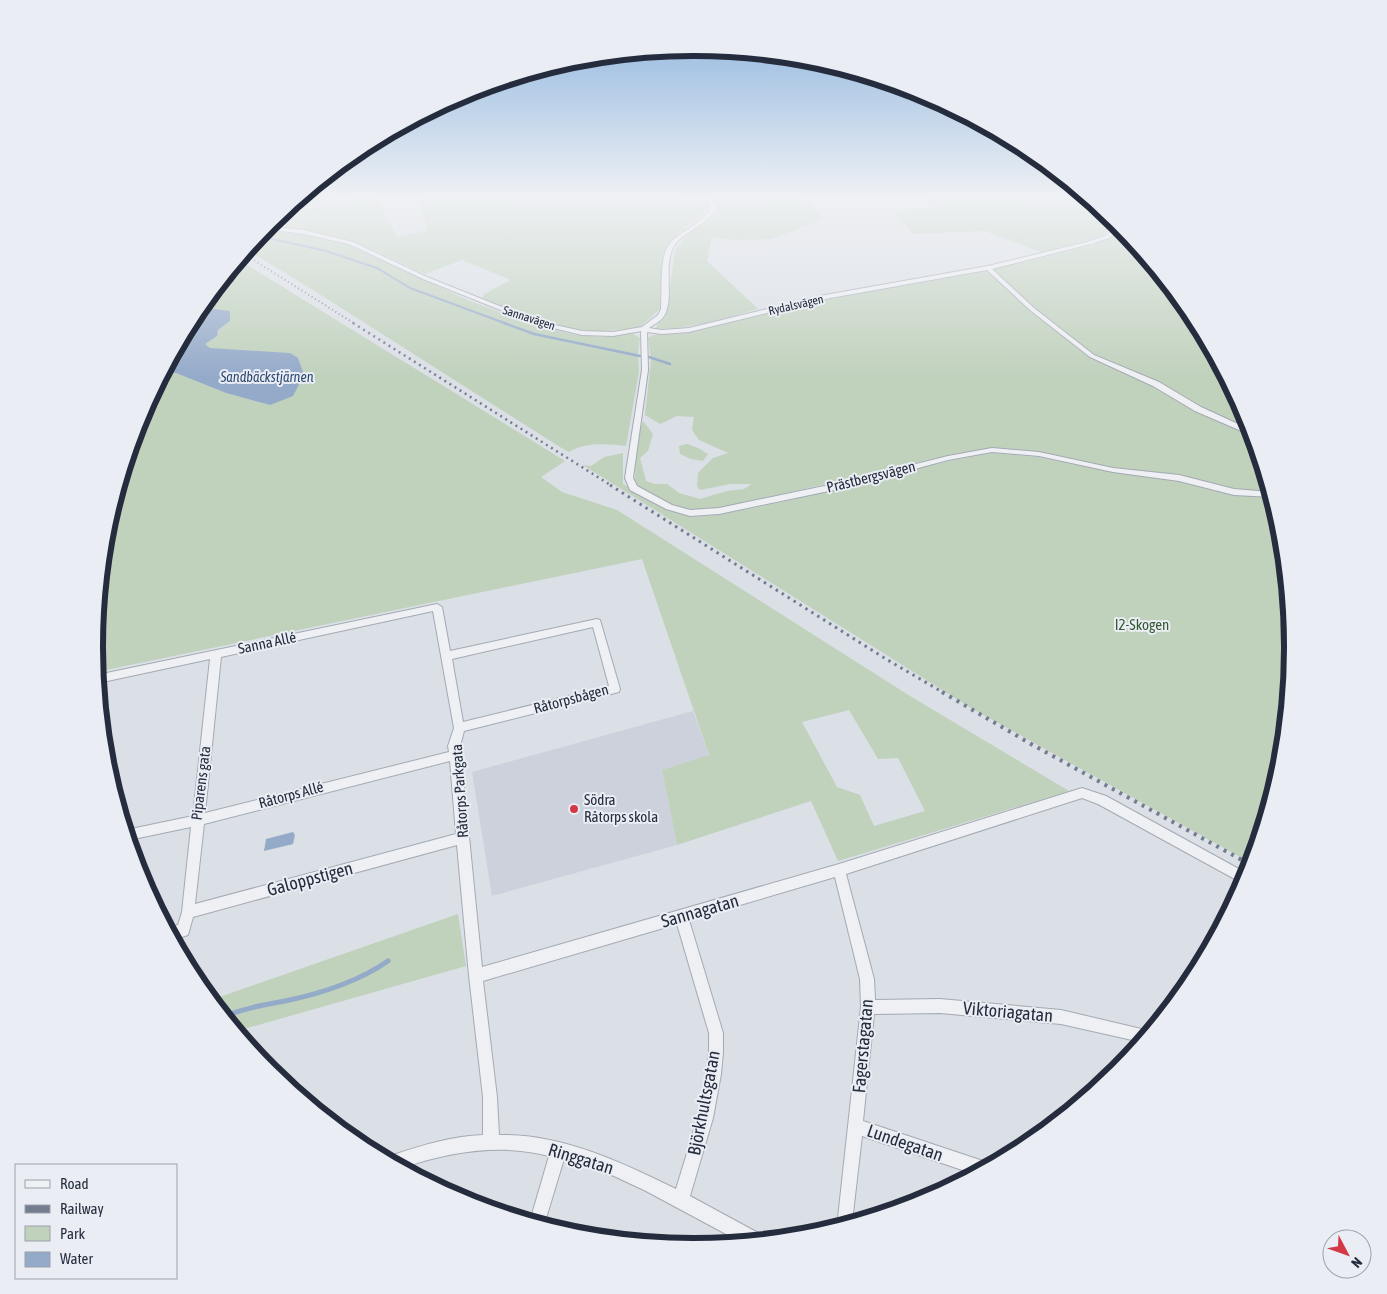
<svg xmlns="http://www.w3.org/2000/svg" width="1387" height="1294" viewBox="0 0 1387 1294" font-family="'Asap Condensed',sans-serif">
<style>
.built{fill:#cdd1db}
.green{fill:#c0d1bc;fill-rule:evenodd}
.water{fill:#94aac9}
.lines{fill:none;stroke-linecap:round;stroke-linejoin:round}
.stream-far2{stroke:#94aac9;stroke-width:2}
.stream-far1{stroke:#94aac9;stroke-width:2.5}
.stream{stroke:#94aac9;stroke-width:5}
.minor-casing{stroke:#a4a9b3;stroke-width:2}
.minor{fill:#eef0f4;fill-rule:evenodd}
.rail-far3{stroke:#747d90;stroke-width:2;stroke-dasharray:1 3;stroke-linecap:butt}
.rail-far2{stroke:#747d90;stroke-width:2.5;stroke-dasharray:2 4;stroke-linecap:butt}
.rail-far1{stroke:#747d90;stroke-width:3;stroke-dasharray:2.5 4.5;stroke-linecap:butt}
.rail{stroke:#747d90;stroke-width:4;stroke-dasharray:3 5.5;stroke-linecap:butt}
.poi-dot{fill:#d33846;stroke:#eaeef4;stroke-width:2}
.labels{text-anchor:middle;stroke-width:4;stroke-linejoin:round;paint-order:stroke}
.far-street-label{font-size:12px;fill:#252c3d;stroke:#eaeef4}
.far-water-label{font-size:14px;font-style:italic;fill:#2d4872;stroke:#eaeef4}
.street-label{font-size:15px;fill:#252c3d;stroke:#eaeef4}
.park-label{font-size:15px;fill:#365931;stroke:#eaeef4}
.poi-label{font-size:15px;fill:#252c3d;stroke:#eaeef4;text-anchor:start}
.near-street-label{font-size:18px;fill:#252c3d;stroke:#eaeef4}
.rim{fill:none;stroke:#252c3d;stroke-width:6}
</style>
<rect width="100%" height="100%" fill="#dbdfe6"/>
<path class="built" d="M693 711 709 756 662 770 677 845 492 896 472 772Z"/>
<g class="green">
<path d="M302 197H380L383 212 397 237 428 230 418 197H703L704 200 684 198 668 202 687 205 707 204 708 207C696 222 677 231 666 247 662 254 661 298 660 309L639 328 594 332 573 329 537 319 482 299 484 294 511 280 462 260 425 274 354 241 305 231 267 226Z"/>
<path d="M711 197H794L808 201 824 219 771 239 737 240 712 237 707 261 758 309C725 318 691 329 656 329L657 324 666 316 675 250 688 233 710 220 717 211Z"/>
<path d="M920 197H1085L1119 225 1102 235 1085 241 1041 252 985 231 913 234 893 212 938 207Z"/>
<path d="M264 230 302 234 348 245 468 300 532 324 576 335 603 337 632 333 640 338 638 352 639 371 626 446C607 444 586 442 569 452L560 447 305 285 247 250Z"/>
<path d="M1123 230 1192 314 1247 418 1270 493 1231 489 992 448 932 459 774 496 713 509H685L659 500 639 488 635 480 636 443 643 421 653 434 648 451 640 458 646 481 655 484H667L679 493 700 499 727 491 744 489 752 484H730L700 490 697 486 698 473 713 458 728 453 699 440 692 430 694 417 677 416 660 424 645 415 651 360 648 338 653 335 689 333 825 300 987 271 1094 245Z"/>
<path d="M239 260 565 461 541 477 562 492 617 510 910 696 1069 791 838 861 811 801 677 845 662 770 709 755 642 559 96 672 94 647 106 530 140 417 165 371 176 373 226 393 270 405 204 344 216 336 218 330 230 321V311L201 307ZM849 710 878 759 898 758 925 811 874 826 860 795 837 787 802 722Z"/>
<path d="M687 444 698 448 708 454 703 461 691 459 680 454 679 446Z"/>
<path d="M623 453V484L675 512 691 517 718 515 782 502 949 461 992 453 1038 457 1113 472 1181 481 1236 495 1272 498 1282 530 1293 647 1281 764 1251 863 971 708 583 465 591 466 604 457Z"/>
<path d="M458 914 466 966 237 1031 211 1000Z"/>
</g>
<g class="water">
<path d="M201 307 230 311V321L218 330 217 336 205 344 210 348 290 353 298 358 304 375 293 396 270 405 226 393 176 373 165 371Z"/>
<path d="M293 832 295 835 293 844 264 851 266 839Z"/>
</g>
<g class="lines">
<path class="stream-far2" d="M259 236 326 251 377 268 410 288 507 324"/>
<g class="stream-far1">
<path d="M504 323 534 334 640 356"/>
<path d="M649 357 670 364"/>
</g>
<path class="stream" d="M225 1016C246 1008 263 1005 285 1001 319 994 359 981 388 961"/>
<defs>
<g id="minor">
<path d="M350 197H358L278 216 282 213Z"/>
<path d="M705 197H709L716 207C708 228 680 230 672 250 664 268 674 301 664 316 661 321 654 324 649 328L662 330 689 328 825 295 988 266 1087 242 1105 236 1120 227 1123 229 1109 238 1091 244 992 269 1034 308 1094 355 1159 382 1201 407 1251 430 1253 436 1195 411 1153 386 1090 357 1030 310 987 270 825 299 689 332 662 334 647 332 648 370 633 478 637 486 672 505 690 510 719 508 848 481 948 456 992 448 1039 452 1113 468 1179 475 1234 489 1270 492 1272 497 1234 495 1179 481 1113 472 1039 456 992 452 948 460 848 487 719 514 690 516 666 509 630 490 625 478 642 370 641 331 613 336 582 335 533 323 423 279 349 244 304 234 265 229 267 226 304 230 353 242 427 277 537 321 582 331 613 332 642 327 658 315 661 309C662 292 660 265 666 250 675 230 703 227 710 207Z"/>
<path d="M437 604 442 607 450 651 597 619 600 620 620 689 619 692 615 693 464 731 460 746 482 967 839 864 1082 788 1106 796 1248 874 1243 884 1242 883 1098 804 1082 798 846 874 874 979 875 1000 940 999 1061 1010 1150 1031 1141 1042 1061 1024 940 1013 874 1014 863 1121 983 1161 989 1165 974 1174 862 1136 852 1222 837 1227 861 1007 860 979 835 877 689 920 723 1033V1053L721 1074 713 1118 690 1196 760 1234 762 1240 741 1242 646 1191 614 1176 564 1159 544 1225 530 1221 549 1156C500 1143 449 1152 402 1168L387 1159 393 1155C423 1145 452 1136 483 1135V1097L469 976 457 845 193 917 188 935 173 940 167 928 178 925 182 912 191 827 129 840 126 830 193 816 210 659 98 683 97 675ZM433 611 454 728 448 746 449 752 205 813 221 657ZM593 627 609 686 463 722 452 659ZM450 761 456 834 195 904 204 824ZM677 924 709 1033V1053L703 1096 691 1140 676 1189C622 1162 559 1133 499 1135L497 1097 483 981Z"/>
</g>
</defs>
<use href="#minor" class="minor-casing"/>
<use href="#minor" class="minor"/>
<path class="rail-far3" d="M244 254 355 324"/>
<path class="rail-far2" d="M353 323 612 486"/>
<path class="rail-far1" d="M610 485 886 659 944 693"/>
<path class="rail" d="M942 692 1031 744 1251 865"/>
</g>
<linearGradient id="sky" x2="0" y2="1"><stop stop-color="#86b0dc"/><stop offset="0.52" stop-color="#eff1f4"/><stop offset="1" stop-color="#eff1f4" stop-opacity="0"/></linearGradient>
<rect width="1387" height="378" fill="url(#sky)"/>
<circle class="poi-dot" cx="574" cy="809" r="5"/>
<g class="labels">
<g class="far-street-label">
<text transform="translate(796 305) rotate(-13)" y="4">Rydalsvägen</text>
<text transform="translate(529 318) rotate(18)" y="4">Sannavägen</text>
</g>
<g class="far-water-label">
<text x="267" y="382">Sandbäckstjärnen</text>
</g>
<g class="street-label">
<text transform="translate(871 477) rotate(-14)" y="5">Prästbergsvägen</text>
<text transform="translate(267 643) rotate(-12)" y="5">Sanna Allé</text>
<text transform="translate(571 699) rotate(-15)" y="5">Råtorpsbågen</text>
<text transform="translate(201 783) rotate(-83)" y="5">Piparens gata</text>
<text transform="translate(460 791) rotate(-94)" y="5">Råtorps Parkgata</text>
<text transform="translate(291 795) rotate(-15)" y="5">Råtorps Allé</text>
</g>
<g class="park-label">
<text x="1142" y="630">I2-Skogen</text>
</g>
<g class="poi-label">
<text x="584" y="805">Södra<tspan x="584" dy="17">Råtorps skola</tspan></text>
</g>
<g class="near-street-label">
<text transform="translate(310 879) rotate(-15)" y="6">Galoppstigen</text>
<text transform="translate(700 911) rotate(-16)" y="6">Sannagatan</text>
<text transform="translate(1008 1012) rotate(5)" y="6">Viktoriagatan</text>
<text transform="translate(863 1046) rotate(-85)" y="6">Fagerstagatan</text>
<text transform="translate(704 1103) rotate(-79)" y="6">Björkhultsgatan</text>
<text transform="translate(905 1143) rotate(19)" y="6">Lundegatan</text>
<text transform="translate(581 1159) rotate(17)" y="6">Ringgatan</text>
</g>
</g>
<path d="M0 0H1387V1294H0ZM693 56H694A590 590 0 0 1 1284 646V648A590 590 0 0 1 694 1238H693A590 590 0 0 1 103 648V646A590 590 0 0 1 693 56Z" fill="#eaeef4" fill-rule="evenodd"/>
<path class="rim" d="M693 56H694A590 590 0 0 1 1284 646V648A590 590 0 0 1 694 1238H693A590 590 0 0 1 103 648V646A590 590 0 0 1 693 56Z"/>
<rect x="15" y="1164" width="162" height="115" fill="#eaeef4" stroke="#9ba0ab"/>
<rect x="25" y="1180" width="25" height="8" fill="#eef0f4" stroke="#9ba0ab"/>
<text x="60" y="1189" font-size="15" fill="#252c3d">Road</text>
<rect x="25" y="1205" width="25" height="8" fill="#747d90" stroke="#9ba0ab"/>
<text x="60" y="1214" font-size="15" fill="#252c3d">Railway</text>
<rect x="25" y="1226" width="25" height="15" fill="#c0d1bc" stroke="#9ba0ab"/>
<text x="60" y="1239" font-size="15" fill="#252c3d">Park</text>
<rect x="25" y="1252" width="25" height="15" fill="#94aac9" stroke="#9ba0ab"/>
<text x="60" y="1264" font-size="15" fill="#252c3d">Water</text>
<g transform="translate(1347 1254) rotate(131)"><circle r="24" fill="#eaeef4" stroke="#9ba0ab"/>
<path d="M0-4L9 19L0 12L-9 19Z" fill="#d33846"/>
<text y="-8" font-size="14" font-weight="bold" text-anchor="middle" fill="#252c3d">N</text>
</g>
</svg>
